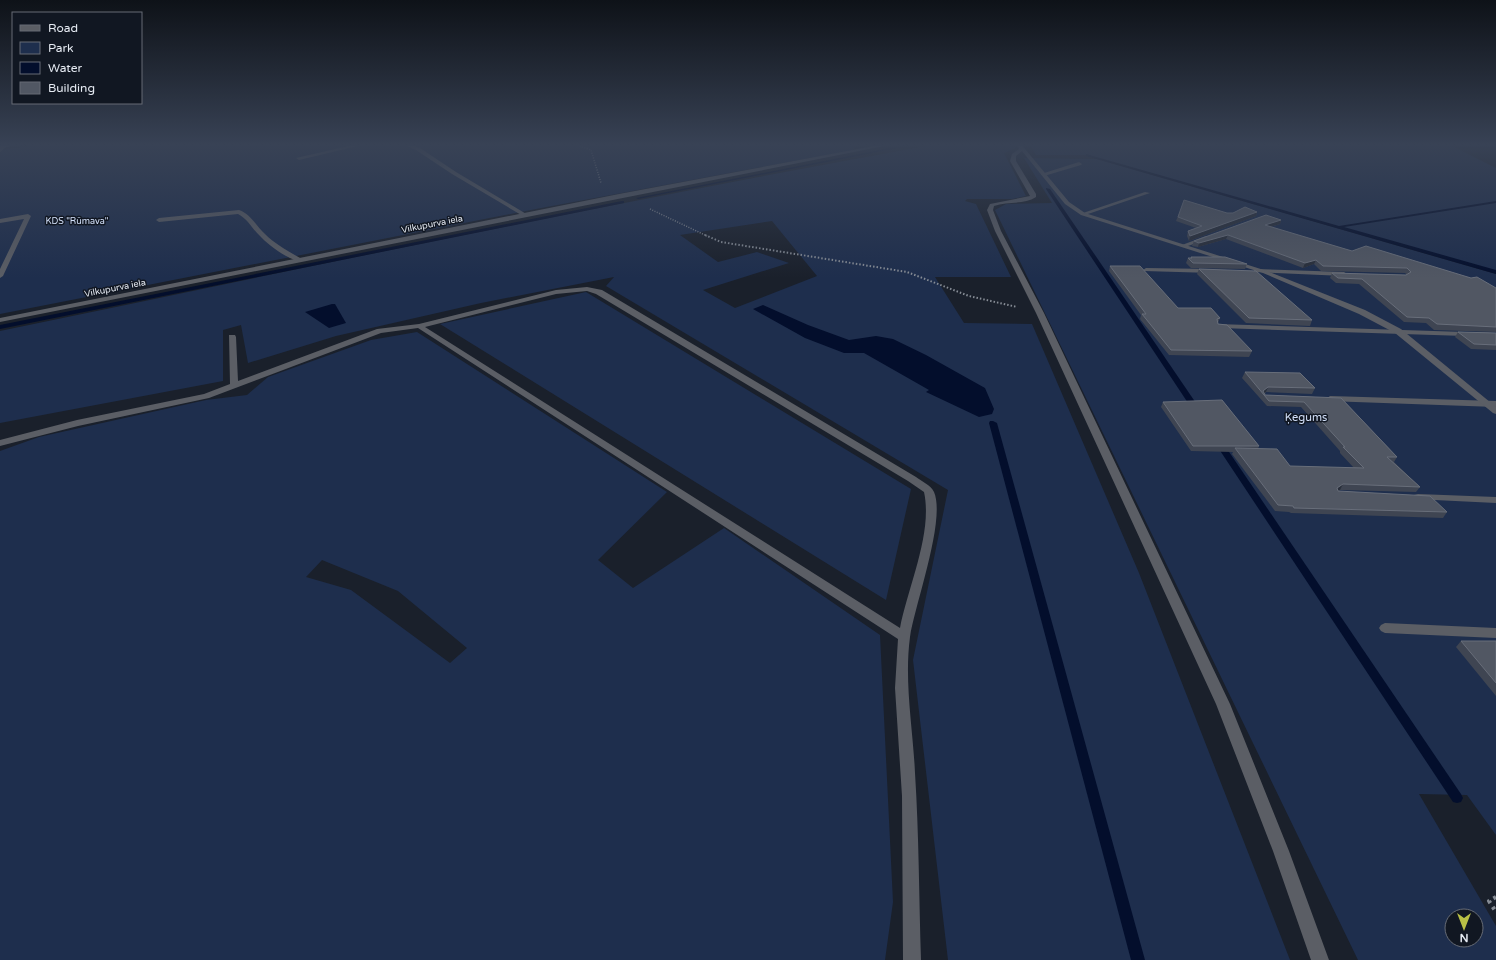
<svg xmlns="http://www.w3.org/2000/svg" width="1496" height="960" viewBox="0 0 1496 960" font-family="'Varela Round',sans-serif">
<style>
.green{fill:#1e2e4d;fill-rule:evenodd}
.water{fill:#030e2c}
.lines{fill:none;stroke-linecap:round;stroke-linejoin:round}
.stream{fill:#030e2c;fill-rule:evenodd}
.path-far2{stroke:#868c95;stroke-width:1.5;stroke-dasharray:1 1.5;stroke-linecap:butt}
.path-far1{stroke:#868c95;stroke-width:2;stroke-dasharray:1.5 2;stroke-linecap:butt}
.path{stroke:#868c95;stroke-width:4;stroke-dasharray:3 4.5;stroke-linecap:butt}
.lane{fill:#5b5e65;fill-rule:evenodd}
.street{fill:#5b5e65;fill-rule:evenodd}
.wall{fill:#3f4552}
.shaded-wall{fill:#292f3b}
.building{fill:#515763;stroke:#686e7a}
.labels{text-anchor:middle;stroke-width:3;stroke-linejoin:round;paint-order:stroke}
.far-park-label{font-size:9px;fill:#d3e0f9;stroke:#111722}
.far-street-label{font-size:9px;fill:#e5eaf2;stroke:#111722}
.park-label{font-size:11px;fill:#d3e0f9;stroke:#111722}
</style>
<rect width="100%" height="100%" fill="#1a202b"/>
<g class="green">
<path d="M40 144H851L855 146 853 150 541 208 0 314V150Z"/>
<path d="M937 144H1013L1016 148 1004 153 1026 196 1012 199H967L965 201 976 204 1011 277H935L964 323 1032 324 1139 573 1290 960H948L913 660 948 490 606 286 614 277 481 303 336 336 248 363 241 325 223 330V381L0 423V331C312 266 624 200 937 144ZM772 221 817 276 735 308 703 290 789 263 757 252 718 262 680 235Z"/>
<path d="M1030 144H1448L1496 168V272L1087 155H1036Z"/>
<path d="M1024 158 1097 159 1496 274V835L1467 795 1419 794 1496 926V960H1358L995 210 1006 204 1052 203ZM1452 916H1476V940H1452Z"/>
<path d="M586 292 911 489 886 600 440 324Z"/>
<path d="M417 332 667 492 598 560 633 588 724 528 880 635 893 902 885 960H0V451L39 437 206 400 247 395 268 377 371 340ZM322 560 398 591 467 648 450 663 351 590 306 577Z"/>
</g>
<g class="water">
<path d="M332 304H335L346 323 329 328 305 312Z"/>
<path d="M763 305 808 325 849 340 876 336 893 339 926 355 985 388 994 409 992 414 979 417 926 392 929 390 864 353H844L805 338 753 309Z"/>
</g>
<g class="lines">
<g class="stream">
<path d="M28 144H38L16 148 14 147Z"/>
<path d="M910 144H918L638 199 636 198Z"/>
<path d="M1086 154 1339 226 1496 201V203L1344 227 1496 270V274L1086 156Z"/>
<path d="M1046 188 1050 189 1200 409 1199 411H1196L1192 409 1046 189Z"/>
<path d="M622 201H624V203L0 329V325Z"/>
<path d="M990 421H993L997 423 1145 960H1131L989 423Z"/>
<path d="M1216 441H1219L1223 443 1461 794 1463 798 1461 802 1457 803 1453 802 1215 443Z"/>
</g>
<g class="path-far2">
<path d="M575 144 591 150 601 183"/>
<path d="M650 209 707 236"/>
</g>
<path class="path-far1" d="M705 235 721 242 907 272 969 296 1017 307"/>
<path class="path" d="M1496 897 1489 901 1496 912"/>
<g class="lane">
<path d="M357 144H366L299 160 296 158Z"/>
<path d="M403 144H409L420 148 456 172 528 215 523 216 452 174 416 150Z"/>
<path d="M2 146 6 147 0 152V148Z"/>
<path d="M1079 162 1082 164 1081 165 1044 176 1041 174Z"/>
<path d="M1145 192 1150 193 1085 215 1080 214Z"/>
<path d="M239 210C251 214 256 226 265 234 275 244 289 252 302 259V261C292 263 267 244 260 236 252 229 248 219 238 214L159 222 156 220 159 218Z"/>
<path d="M28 214 31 216 3 276 0 278V269L24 219 0 223V219Z"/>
<path d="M1206 236 1208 237V239L1185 247 1182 245Z"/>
<path d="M1146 268 1212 269 1215 271 1212 273 1144 271 1143 270Z"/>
<path d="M1256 269 1344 272 1347 274 1344 276 1254 272V270Z"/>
<path d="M587 287 602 290 916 477C921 481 931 485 934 492 946 520 915 604 910 637 904 682 913 728 915 773 919 835 919 898 921 960H903L902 796 895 688 898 639 418 328 381 333 209 398 78 426 0 446V440L77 420 204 394 230 384 229 335H235L236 337 238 381 377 329 419 324 556 290ZM587 291 596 294 908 481 924 492C933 533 908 587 900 628L425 327 556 294Z"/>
<path d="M1217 324 1496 333V337L1220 328H1217Z"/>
<path d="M1330 396 1496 401V407L1327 401 1326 399Z"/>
<path d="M1418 494 1496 497V503L1414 499 1413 497 1414 495Z"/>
<path d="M1385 623 1496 628V638L1385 633 1381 631 1379 628 1381 625Z"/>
</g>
<g class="street">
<path d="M12 144H25L0 148V146Z"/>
<path d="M884 144H894L0 322V318L619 194Z"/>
<path d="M1017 144H1021L1069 202 1085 213 1267 271 1365 310 1401 329 1496 407V414L1493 413 1395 333 1359 314 1263 273 1081 215 1065 204 1022 151 1016 156V161L1036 194V197C1024 205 1007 201 994 206L993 210 1001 231 1044 313 1230 704 1289 851 1329 960H1311L1273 851 1216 704 1036 313 995 231 987 210 990 204 1030 196 1010 161 1012 154 1019 149Z"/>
</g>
</g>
<g class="wall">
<path d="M1184 200 1227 213 1257 212 1256 216 1189 241 1187 236 1188 231 1196 228 1176 221Z"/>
<path d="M1281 220 1280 224 1271 227 1352 251 1496 288V332L1434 330 1426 323 1404 322 1359 284 1336 283 1330 278 1332 273 1407 275 1405 273 1321 271 1314 264 1303 268 1226 239 1198 247 1192 246 1194 241Z"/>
<path d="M1191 257 1247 264 1245 269 1191 268 1186 263 1188 258H1190Z"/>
<path d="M1110 266 1178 308 1220 318 1218 323V324L1252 351 1249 357 1169 355 1140 319 1141 315 1109 271Z"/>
<path d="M1199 269 1312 320 1310 326 1246 323 1197 274Z"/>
<path d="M1458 332 1496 333V350L1471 349 1455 337Z"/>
<path d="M1245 372 1315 388 1312 394 1266 392 1265 394V395L1341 398 1397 457 1394 462 1420 487 1416 492 1340 490 1338 491 1447 512 1443 518 1291 513 1289 512 1275 511 1232 454 1233 452 1191 451 1161 407 1163 402 1259 446 1258 449 1290 466 1354 468 1340 453V451L1301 407 1267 406 1242 378Z"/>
<path d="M1461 641H1496V696L1456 647Z"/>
</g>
<g class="shaded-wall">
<path d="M1257 212 1256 216 1189 241 1190 236Z"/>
<path d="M1281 220 1280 224 1263 229 1265 225Z"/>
<path d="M1228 235 1226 239 1198 247 1199 243Z"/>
<path d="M1316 260 1314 264 1303 268 1305 263Z"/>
<path d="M1268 387 1266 392 1263 394V391Z"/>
<path d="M1343 484 1340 490 1334 494 1337 488Z"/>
</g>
<g class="building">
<path d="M1184 200 1227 213H1233L1245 207 1257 212 1190 236 1188 231 1202 226 1178 217Z"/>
<path d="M1266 215 1281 220 1265 225 1352 251 1366 246 1471 278 1477 277 1496 288V327L1437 324 1429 318 1407 317 1362 279 1338 278 1332 273 1406 275 1411 272 1407 268 1323 266 1316 260 1305 263 1228 235 1199 243 1194 241Z"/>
<path d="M1191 257H1225L1247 264 1193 263 1188 258H1192Z"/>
<path d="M1110 266H1140L1178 308H1211L1220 318 1217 319 1218 324 1227 325 1252 351 1171 350 1142 314H1146Z"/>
<path d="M1199 269 1256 271 1312 320 1249 318Z"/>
<path d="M1458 332 1496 333V345L1474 344Z"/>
<path d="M1245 372 1300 373 1315 388 1268 387 1263 391 1265 395 1341 398 1397 457H1387L1420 487 1343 484 1337 488 1338 491 1430 496 1447 512 1294 508 1293 506 1278 505 1235 448 1277 449 1290 466 1364 468 1343 447H1345L1304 402 1269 401Z"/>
<path d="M1222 400 1259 446H1193L1163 402Z"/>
<path d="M1461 641H1496V683Z"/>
</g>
<linearGradient id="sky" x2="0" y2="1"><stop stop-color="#0e1218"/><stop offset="0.52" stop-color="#384255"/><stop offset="1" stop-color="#384255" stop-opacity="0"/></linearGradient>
<rect width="1496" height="278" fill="url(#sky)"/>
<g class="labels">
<g class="far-park-label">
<text x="77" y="224">KDS "Rūmava"</text>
</g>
<g class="far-street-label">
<text transform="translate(432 224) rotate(-11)" y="3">Vilkupurva iela</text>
<text transform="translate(115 288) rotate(-11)" y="3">Vilkupurva iela</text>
</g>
<g class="park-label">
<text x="1306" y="421">Ķegums</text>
</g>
</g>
<rect x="12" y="12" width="130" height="92" fill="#111722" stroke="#666b75"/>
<rect x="20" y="25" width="20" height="6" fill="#5b5e65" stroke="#666b75"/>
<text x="48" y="32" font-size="12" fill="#e5eaf2">Road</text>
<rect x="20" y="42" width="20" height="12" fill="#1e2e4d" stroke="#666b75"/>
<text x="48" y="52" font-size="12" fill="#e5eaf2">Park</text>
<rect x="20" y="62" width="20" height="12" fill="#030e2c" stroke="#666b75"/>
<text x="48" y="72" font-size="12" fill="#e5eaf2">Water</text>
<rect x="20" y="82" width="20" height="12" fill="#515763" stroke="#666b75"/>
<text x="48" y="92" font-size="12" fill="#e5eaf2">Building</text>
<g transform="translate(1464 928) rotate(180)"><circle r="19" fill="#111722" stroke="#666b75"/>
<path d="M0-3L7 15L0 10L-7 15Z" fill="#b9c046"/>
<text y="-6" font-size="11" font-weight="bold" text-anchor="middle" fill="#e5eaf2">N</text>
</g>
</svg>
